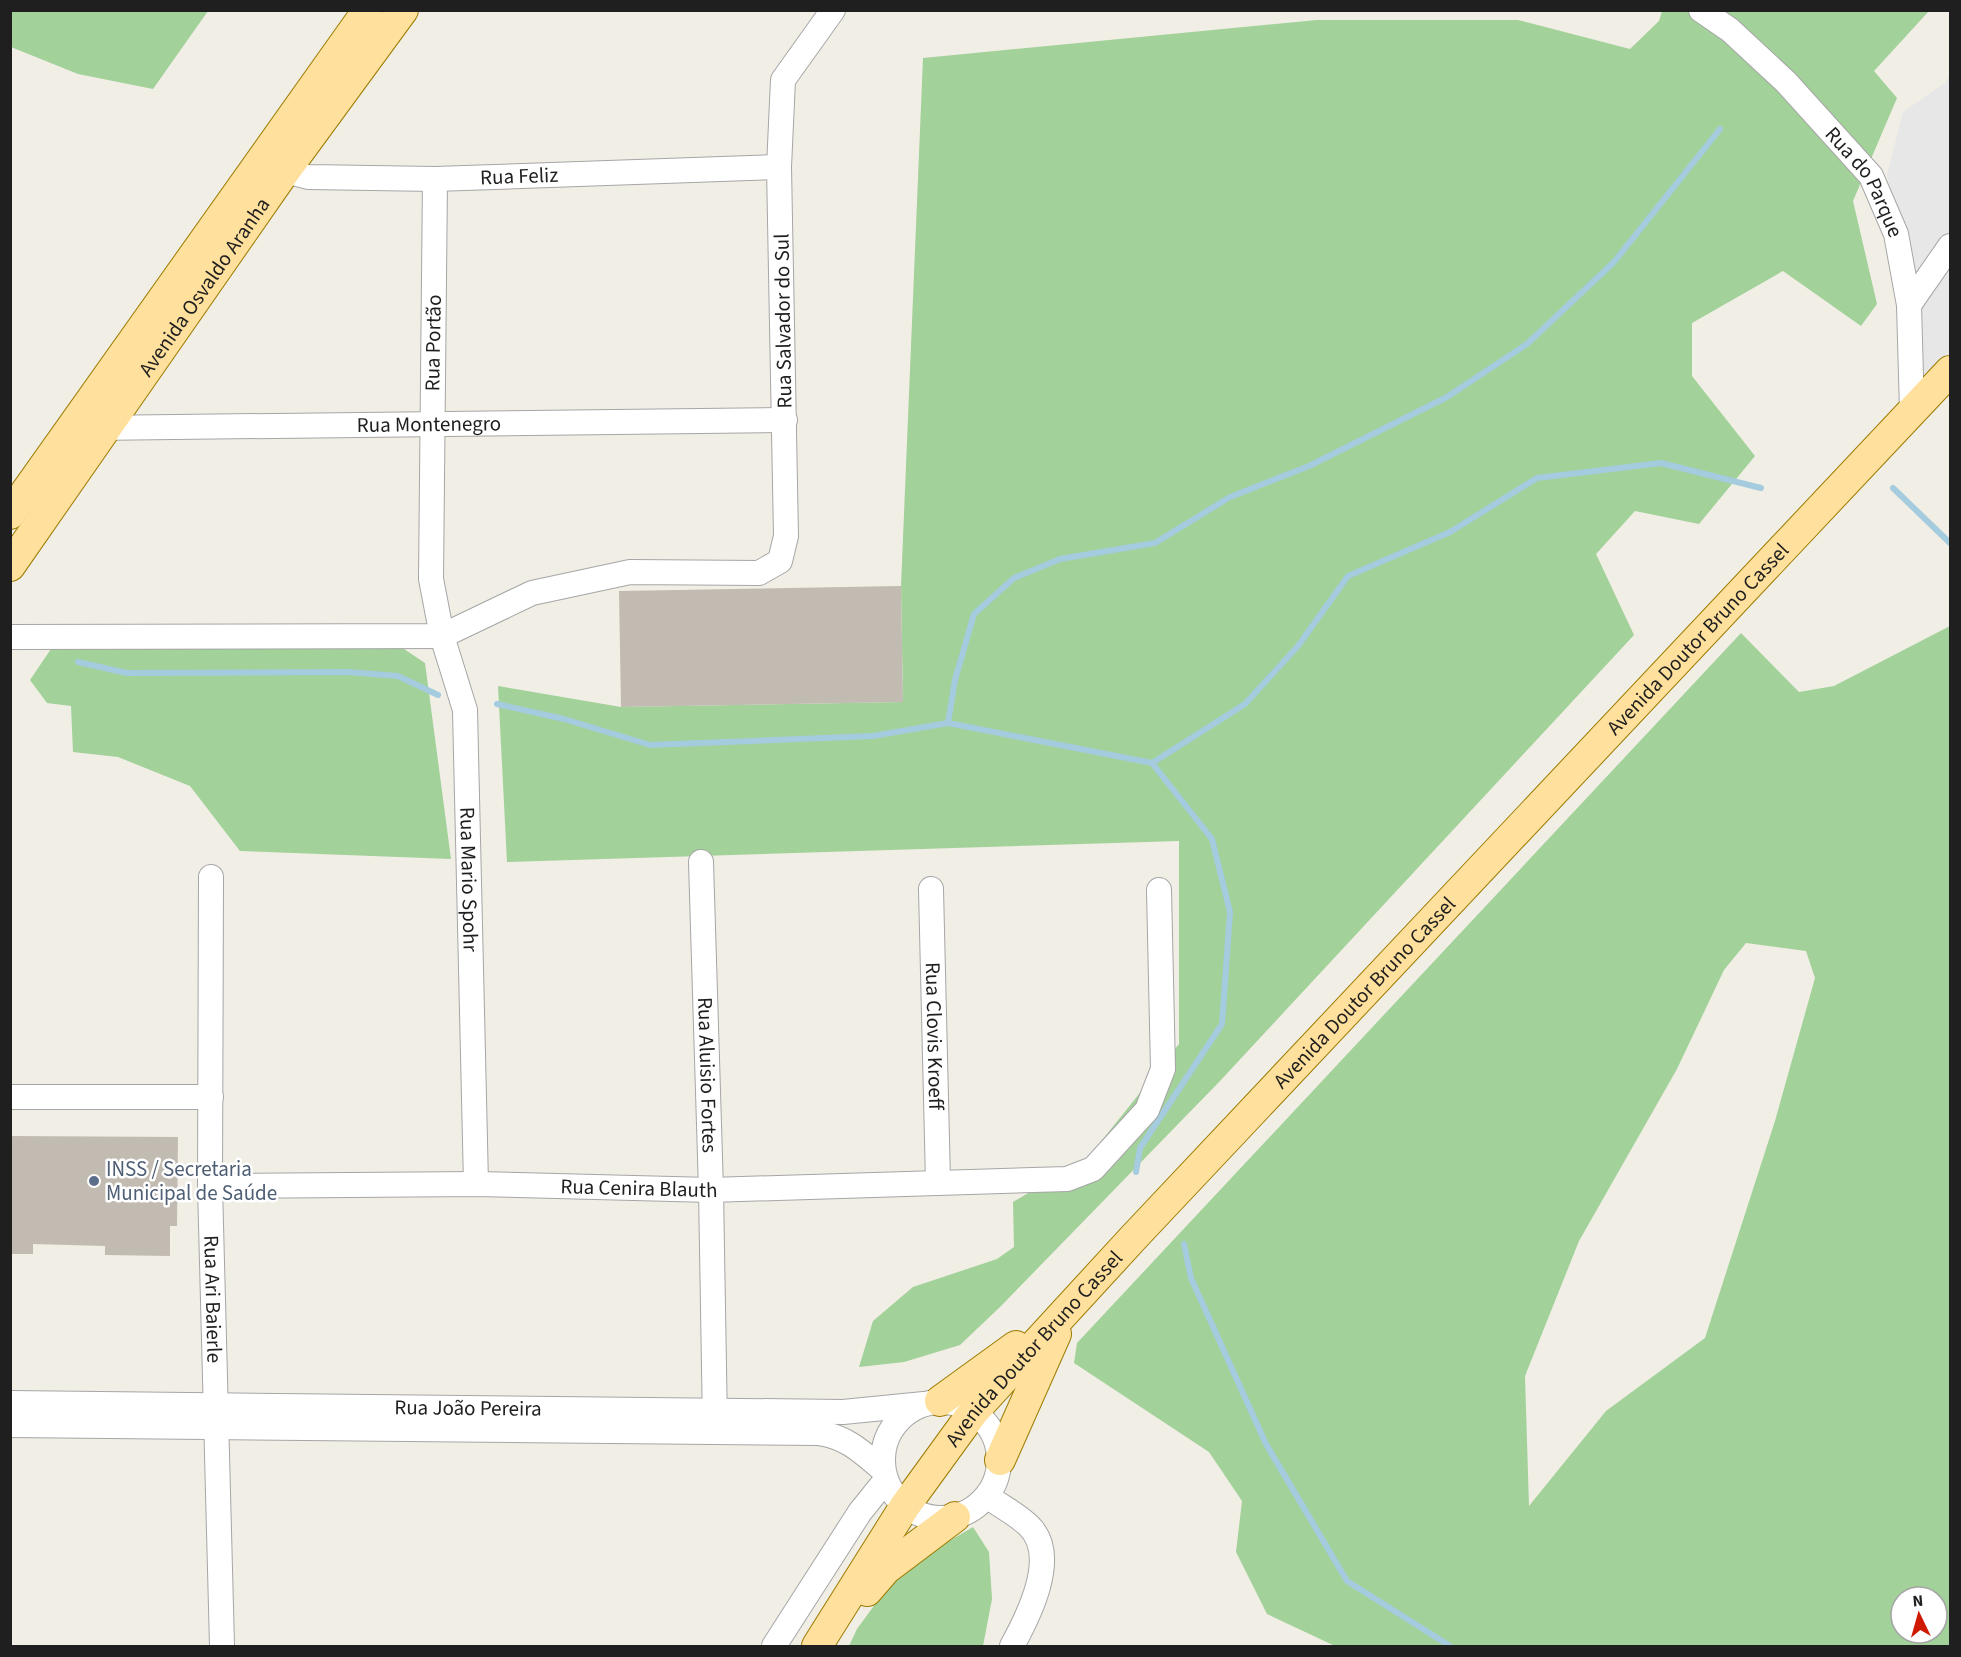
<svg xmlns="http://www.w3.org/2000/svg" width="1961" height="1657" viewBox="0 0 1961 1657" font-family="'Source Sans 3',sans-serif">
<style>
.forest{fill:#a2d199;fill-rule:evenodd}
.parking{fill:#e7e7e7}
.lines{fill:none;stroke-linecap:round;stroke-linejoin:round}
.stream{stroke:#a5cbdf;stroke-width:6}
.building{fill:#c1bbb1}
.minor-casing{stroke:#a6a6a6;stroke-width:26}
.major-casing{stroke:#9b7b00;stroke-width:32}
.minor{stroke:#fff;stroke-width:24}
.major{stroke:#ffe09c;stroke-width:30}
.service-dot{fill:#5c6f8a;stroke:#fff;stroke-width:2}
.labels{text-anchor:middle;stroke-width:5;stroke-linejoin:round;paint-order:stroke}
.street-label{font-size:21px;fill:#1f1f1f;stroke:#fff}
.service-label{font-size:21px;fill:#4e5e75;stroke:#fff;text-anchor:start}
</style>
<rect width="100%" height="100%" fill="#f0eee5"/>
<g class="forest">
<path d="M10 11 11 10 208 11 153 89 78 74 11 47Z"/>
<path d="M1662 11H1929L1874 71 1897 98 1853 201 1877 304 1861 326 1783 271 1692 323V376L1755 456 1699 524 1635 511 1596 554 1634 635 1220 1081 1000 1307 960 1345 904 1362 859 1367 873 1321 913 1287 997 1259 1014 1247 1013 1202 1087 1159 1179 1044V841L507 862 498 686 621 707 903 702 901 586 923 58 1317 20H1518L1630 49 1659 21Z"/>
<path d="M1950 626V1646H1335L1267 1614 1236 1552 1242 1501 1209 1452 1074 1363 1077 1343 1741 633 1799 692 1834 686ZM1746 943 1806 951 1815 978 1775 1121 1705 1338 1606 1411 1529 1506 1525 1376 1579 1241 1677 1069 1724 970ZM1901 1597H1937V1633H1901Z"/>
<path d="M365 639 404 649 425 663 451 859 240 851 190 786 118 757 73 752 71 706 47 703 30 680 53 646Z"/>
<path d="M973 1527 989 1552 992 1599 983 1646H849L857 1629 900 1570Z"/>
</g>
<path class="parking" d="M1950 76V365L1918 401 1900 232 1887 175 1903 112 1945 83Z"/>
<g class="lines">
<g class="stream">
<path d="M1893 488 1950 543"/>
<path d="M78 662 127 673 348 672 398 676 438 695"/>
<path d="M497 704 564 719 650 745 873 736 948 723 1152 763 1212 839 1230 912 1222 1024 1140 1148 1136 1172"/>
<path d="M948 723 955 680 974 614 1014 578 1060 559 1155 543 1230 497 1309 466 1447 397 1527 344 1614 262 1720 129"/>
<path d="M1152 763 1245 704 1298 646 1348 576 1450 532 1537 478 1661 463 1761 488"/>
<path d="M1184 1244 1191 1278 1266 1444 1347 1581 1450 1646"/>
</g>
</g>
<g class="building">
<path d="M901 586 903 702 621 707 619 591Z"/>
<path d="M10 1136 178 1137 177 1226H170V1256L105 1255V1246L33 1244V1254H10Z"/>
</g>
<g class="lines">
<defs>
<g id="minor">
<path id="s1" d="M1701 10 1730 30 1786 82 1871 176 1896 234 1909 305 1912 411"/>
<path id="s2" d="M270 163 285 171 308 177 435 179 779 167"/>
<path id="s3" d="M435 179 431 579 442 636 465 710 476 1184"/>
<path d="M1909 305 1950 246"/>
<path id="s4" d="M93 428 785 420"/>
<path d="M10 637 442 636 532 593 630 572 759 573 780 561 786 536 779 167 783 80 833 10"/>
<path id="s5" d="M701 862 711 1190 715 1426"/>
<path id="s6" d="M211 877 210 1186 222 1646"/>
<path id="s7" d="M931 889 938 1182"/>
<path d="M10 1097H211"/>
<path id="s8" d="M210 1186 476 1184 711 1190 1067 1179 1093 1169 1147 1110 1163 1069 1159 890"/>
<circle cx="941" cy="1460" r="58"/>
<path id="s9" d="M10 1403 843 1412 924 1404"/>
<path d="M10 1425 819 1433C845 1436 862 1452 882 1469"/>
<path d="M987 1496C1000 1506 1017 1514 1029 1526 1060 1556 1028 1617 1012 1646"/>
<path d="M774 1646 860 1512 885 1481"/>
</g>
<g id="major">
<path d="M10 514 368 10"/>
<path id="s10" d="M10 566 285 171 403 10"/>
<path d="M940 1401 1016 1346"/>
<path d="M1000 1460 1056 1334"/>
<path d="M867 1591 886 1569 955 1517"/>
<path id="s11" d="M817 1646 905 1506 974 1411 1134 1237 1950 371"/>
</g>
</defs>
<use href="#minor" class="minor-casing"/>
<use href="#major" class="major-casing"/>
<use href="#minor" class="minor"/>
<use href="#major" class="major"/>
</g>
<circle class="service-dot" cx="94" cy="1181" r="6"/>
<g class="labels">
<g class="street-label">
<text dy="7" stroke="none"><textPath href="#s2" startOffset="252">Rua Feliz</textPath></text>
<text dy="7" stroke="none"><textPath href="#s1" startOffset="240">Rua do Parque</textPath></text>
<text dy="7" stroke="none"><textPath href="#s10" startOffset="340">Avenida Osvaldo Aranha</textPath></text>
<text transform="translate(783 321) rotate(-91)" y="7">Rua Salvador do Sul</text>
<text transform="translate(433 343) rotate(-89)" y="7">Rua Portão</text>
<text dy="7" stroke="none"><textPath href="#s4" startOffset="336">Rua Montenegro</textPath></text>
<text dy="7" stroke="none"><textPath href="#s11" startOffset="1341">Avenida Doutor Bruno Cassel</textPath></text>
<text dy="7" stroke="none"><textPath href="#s3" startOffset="705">Rua Mario Spohr</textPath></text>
<text dy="7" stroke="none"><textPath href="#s11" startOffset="855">Avenida Doutor Bruno Cassel</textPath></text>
<text dy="7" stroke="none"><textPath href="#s7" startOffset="147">Rua Clovis Kroeff</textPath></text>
<text dy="7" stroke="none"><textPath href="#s5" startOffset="213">Rua Aluisio Fortes</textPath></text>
<text dy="7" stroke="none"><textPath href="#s8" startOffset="429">Rua Cenira Blauth</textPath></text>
<text dy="7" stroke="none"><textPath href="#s6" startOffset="422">Rua Ari Baierle</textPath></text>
<text dy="7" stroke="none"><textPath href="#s11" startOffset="369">Avenida Doutor Bruno Cassel</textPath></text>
<text dy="7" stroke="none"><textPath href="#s9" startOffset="458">Rua João Pereira</textPath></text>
</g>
<g class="service-label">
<text x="106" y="1176">INSS / Secretaria<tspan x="106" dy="24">Municipal de Saúde</tspan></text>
</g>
</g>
<rect width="1961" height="1657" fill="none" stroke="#1f1f1f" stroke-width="24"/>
<g transform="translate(1919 1615) rotate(355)"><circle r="28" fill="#ffffff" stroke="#a5a5a5" stroke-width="1.5"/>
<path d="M0-4.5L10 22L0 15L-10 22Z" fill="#cf1a00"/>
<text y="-9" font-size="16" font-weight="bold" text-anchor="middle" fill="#1f1f1f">N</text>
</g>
</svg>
